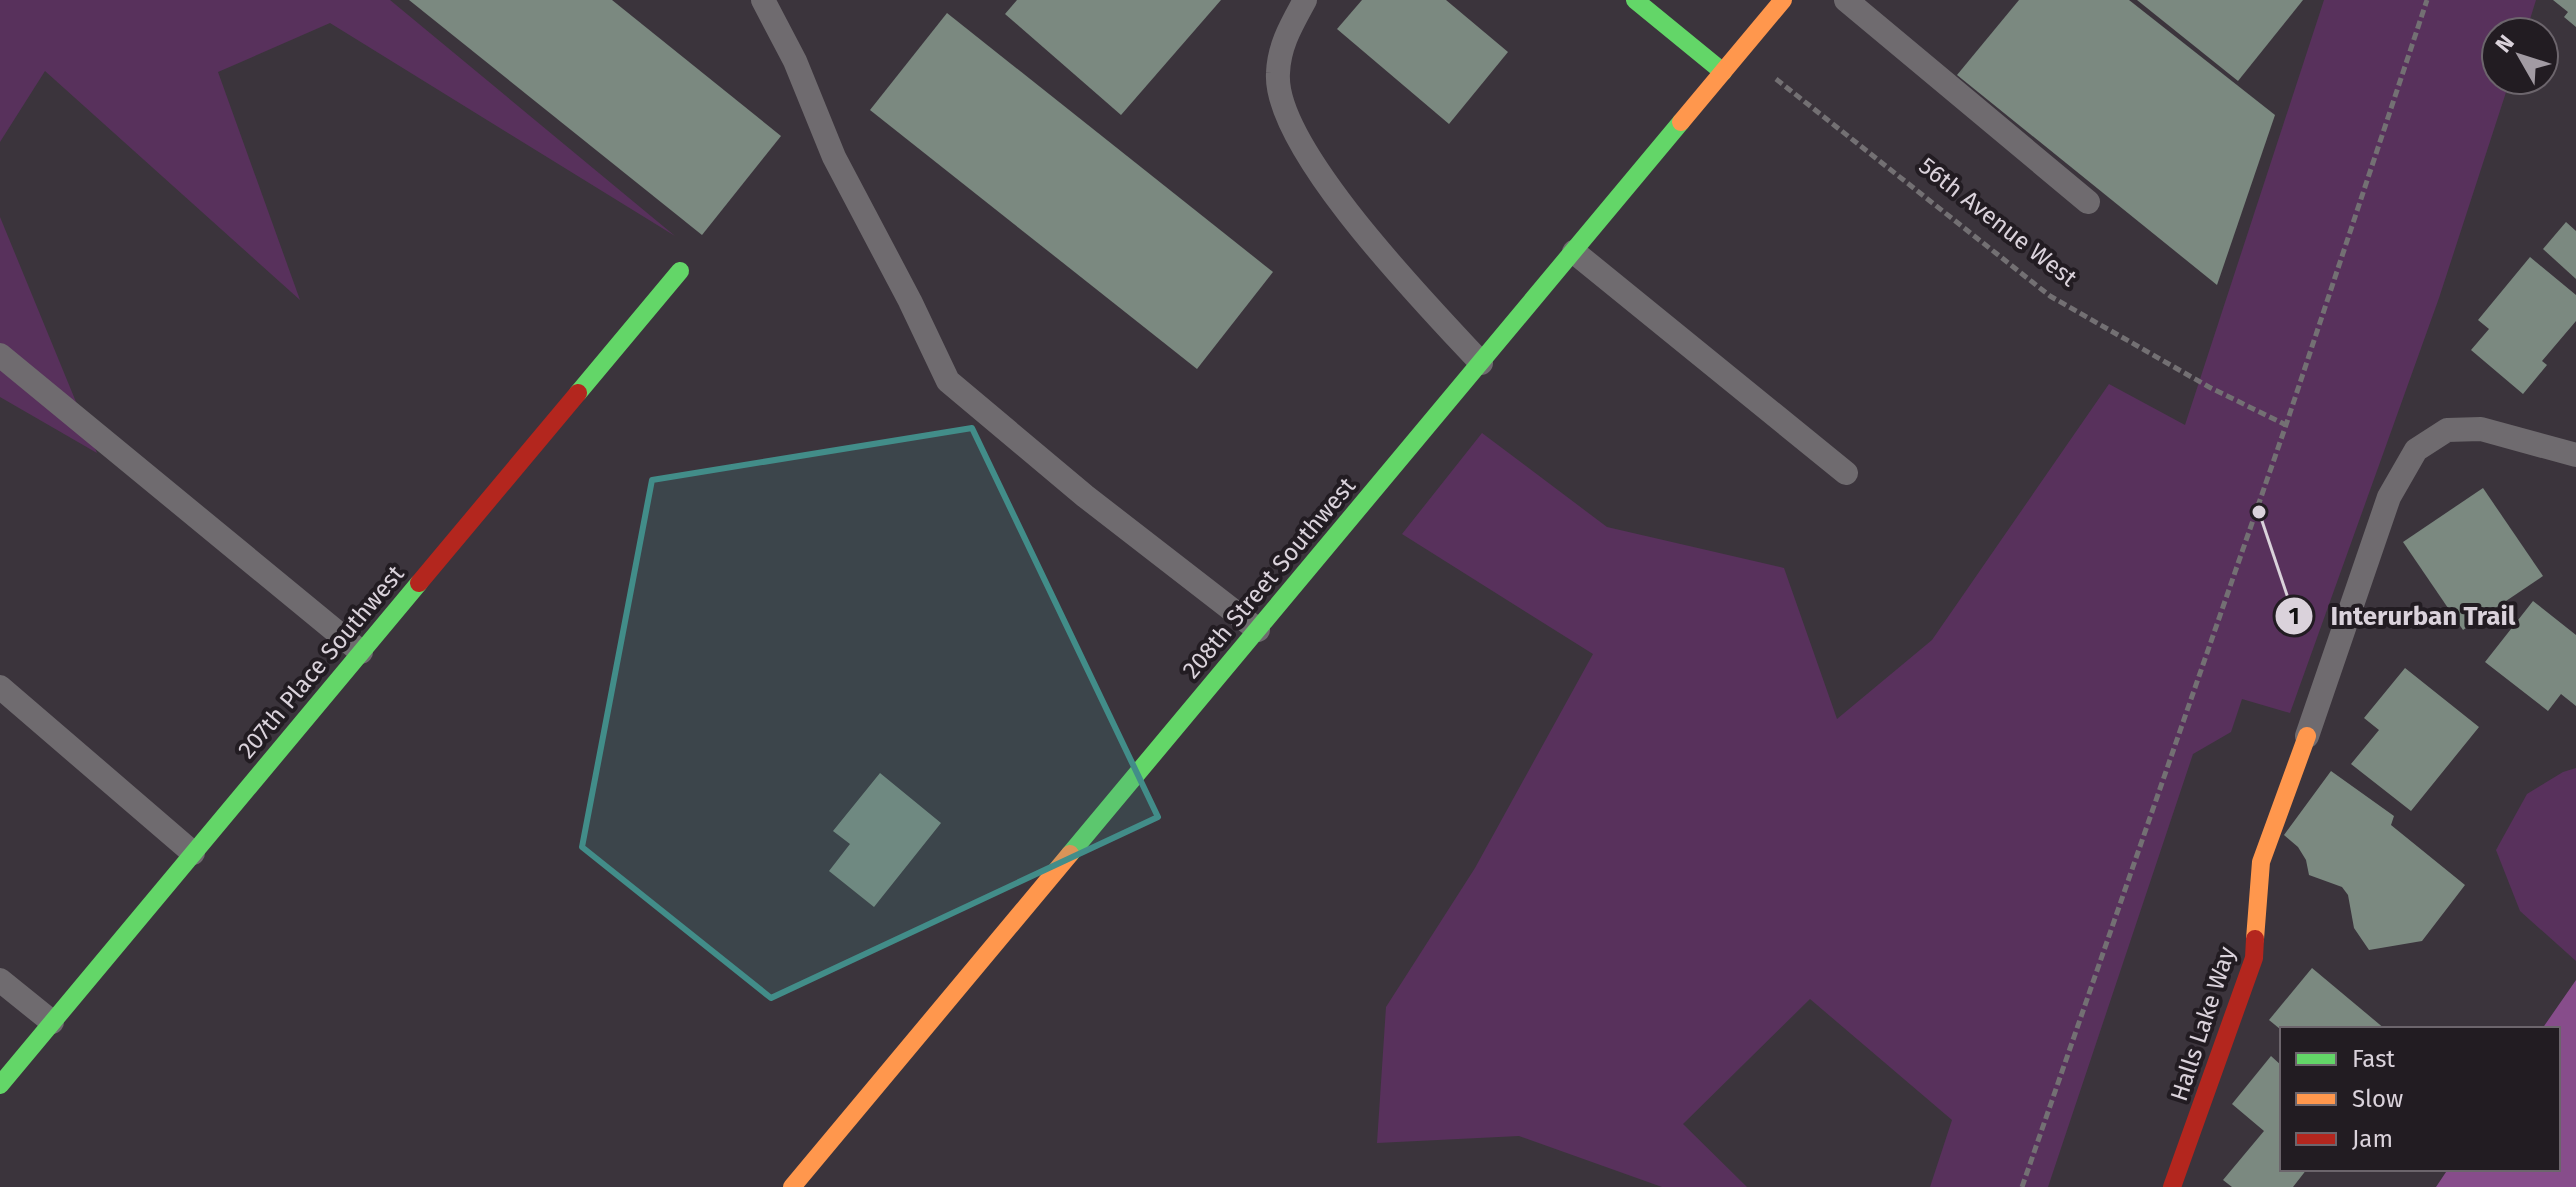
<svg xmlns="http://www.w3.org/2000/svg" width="2576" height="1187" viewBox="0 0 2576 1187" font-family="'Fira Sans',sans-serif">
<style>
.green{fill:#58315c}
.water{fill:#874d8b}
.building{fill:#7b8980}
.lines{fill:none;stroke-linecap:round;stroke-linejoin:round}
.path{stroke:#737073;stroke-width:5;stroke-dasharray:8 4;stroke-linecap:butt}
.lane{stroke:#6f6b6f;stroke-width:24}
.fast{stroke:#63d668;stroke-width:18}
.slow{stroke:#ff974d;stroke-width:18}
.jam{stroke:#b3261e;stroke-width:18}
.marked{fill:#428d89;fill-opacity:0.2;stroke:#428d89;stroke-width:6;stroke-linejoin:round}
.labels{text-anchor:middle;stroke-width:8;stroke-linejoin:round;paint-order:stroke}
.street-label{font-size:24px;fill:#dad2db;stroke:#221c22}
.leader{fill:none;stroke:#dad2db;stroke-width:3}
.callout-dot{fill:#dad2db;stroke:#221c22;stroke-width:3}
.mark-label{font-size:24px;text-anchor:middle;font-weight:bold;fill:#111}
.callout-label{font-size:26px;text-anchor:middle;font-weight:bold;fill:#dad2db;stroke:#221c22;stroke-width:8;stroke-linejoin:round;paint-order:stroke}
</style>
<rect width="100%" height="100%" fill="#3b343c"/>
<g class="green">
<path d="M0 0H390L675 236 330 23 218 72 300 300 45 71 0 142Z"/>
<path d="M2324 0H2536L2526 32H2496V80H2510L2439 298 2290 713 2242 699 2231 732 2193 754 2048 1187H1930L1952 1120 1810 999 1683 1124 1747 1187H1662L1519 1136 1377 1143 1386 1007 1475 868 1593 654 1402 534 1482 433 1607 527 1784 568 1837 719 1932 640 2109 384 2185 425Z"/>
<path d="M0 217 97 453 0 397Z"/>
<path d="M2576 768V961L2520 911 2496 850 2527 794 2563 772Z"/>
</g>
<path class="water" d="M2576 980V1187H2436L2448 1169H2558V1029H2542Z"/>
<g class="building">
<path d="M409 0H612L781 136 702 235Z"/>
<path d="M1017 0H1221L1121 115 1005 14Z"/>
<path d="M1362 0H1446L1508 52 1449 124 1337 29Z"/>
<path d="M2019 0H2129L2275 115 2217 285 1957 75Z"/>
<path d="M2137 0H2303L2238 81Z"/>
<path d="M2553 0H2576V27L2564 17 2568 12Z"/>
<path d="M947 13 1273 272 1197 369 870 110Z"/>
<path d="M2566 222 2576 231V279L2543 249Z"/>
<path d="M2530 257 2576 295V321L2542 361 2547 365 2523 394 2471 350 2489 329 2478 320Z"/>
<path d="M2483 488 2543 576 2463 630 2403 542Z"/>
<path d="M2533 601 2576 635V706L2561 694 2548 711 2485 662Z"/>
<path d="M2405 668 2479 727 2411 811 2351 764 2379 730 2364 718Z"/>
<path d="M2331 771 2394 816 2391 825 2465 885 2422 941 2369 950 2354 928 2348 895 2342 887 2309 875 2306 860 2298 847 2284 835Z"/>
<path d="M880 773 941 823 874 907 829 871 850 844 833 831Z"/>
<path d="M2312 968 2385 1029H2280L2269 1020Z"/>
<path d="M2271 1056 2282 1066V1169H2307L2293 1187H2232L2223 1180 2264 1131 2232 1104Z"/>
</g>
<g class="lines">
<g class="path">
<path d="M1776 79 2050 296 2209 387 2286 425"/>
<path d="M2022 1187 2286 425 2427 0"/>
</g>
<g class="lane">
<path d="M763 0 795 61 834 157 910 301 948 381 1085 496 1258 630"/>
<path d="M1305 0C1292 24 1279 45 1278 73 1273 148 1429 307 1481 363"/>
<path d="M1846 0 2088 202"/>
<path d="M1574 252 1846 473"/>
<path d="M0 355 361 652"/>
<path d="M0 687 193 853"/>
<path d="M2307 736 2389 497 2416 450 2447 430 2481 429 2576 455"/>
<path d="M0 980 52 1022"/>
</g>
<g class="fast">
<path d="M1635 0 1723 72"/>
<path d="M578 393 680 271"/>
<path d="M1070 854 1681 122"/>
<path d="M0 1085 419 583"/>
</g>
<g class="slow">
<path d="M1681 122 1783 0"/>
<path d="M2255 939 2261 862 2307 736"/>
<path d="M792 1187 1070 854"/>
</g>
<g class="jam">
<path d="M419 583 578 393"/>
<path d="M2172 1187 2254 958 2255 939"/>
</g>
</g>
<path class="marked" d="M972 428 1158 817 771 998 582 847 652 480Z"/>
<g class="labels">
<g class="street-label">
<text transform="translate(1998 222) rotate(38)" y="8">56th Avenue West</text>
<text transform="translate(1269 578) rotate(-50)" y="8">208th Street Southwest</text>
<text transform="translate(321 662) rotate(-50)" y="8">207th Place Southwest</text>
<text transform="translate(2203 1024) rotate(-72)" y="8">Halls Lake Way</text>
</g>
</g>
<path class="leader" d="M2259 512L2294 616"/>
<g class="callout-dot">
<circle cx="2259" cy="512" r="8"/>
<circle cx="2294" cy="616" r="20"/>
</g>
<g class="mark-label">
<text x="2294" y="624">1</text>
</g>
<g class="callout-label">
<text x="2423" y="625">Interurban Trail</text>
</g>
<rect x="2280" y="1027" width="280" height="144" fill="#221c22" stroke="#6c656c" stroke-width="2"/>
<rect x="2296" y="1053" width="40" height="12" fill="#63d668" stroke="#6c656c" stroke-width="2"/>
<text x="2352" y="1067" font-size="24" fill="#dad2db">Fast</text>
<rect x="2296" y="1093" width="40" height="12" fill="#ff974d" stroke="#6c656c" stroke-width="2"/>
<text x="2352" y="1107" font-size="24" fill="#dad2db">Slow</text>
<rect x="2296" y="1133" width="40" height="12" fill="#b3261e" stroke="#6c656c" stroke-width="2"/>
<text x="2352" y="1147" font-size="24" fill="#dad2db">Jam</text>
<g transform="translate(2520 56) rotate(309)"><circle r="38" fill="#221c22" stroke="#6c656c" stroke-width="2"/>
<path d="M0-6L14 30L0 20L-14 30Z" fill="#a29ba3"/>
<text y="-12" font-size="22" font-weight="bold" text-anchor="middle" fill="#dad2db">N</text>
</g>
</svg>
